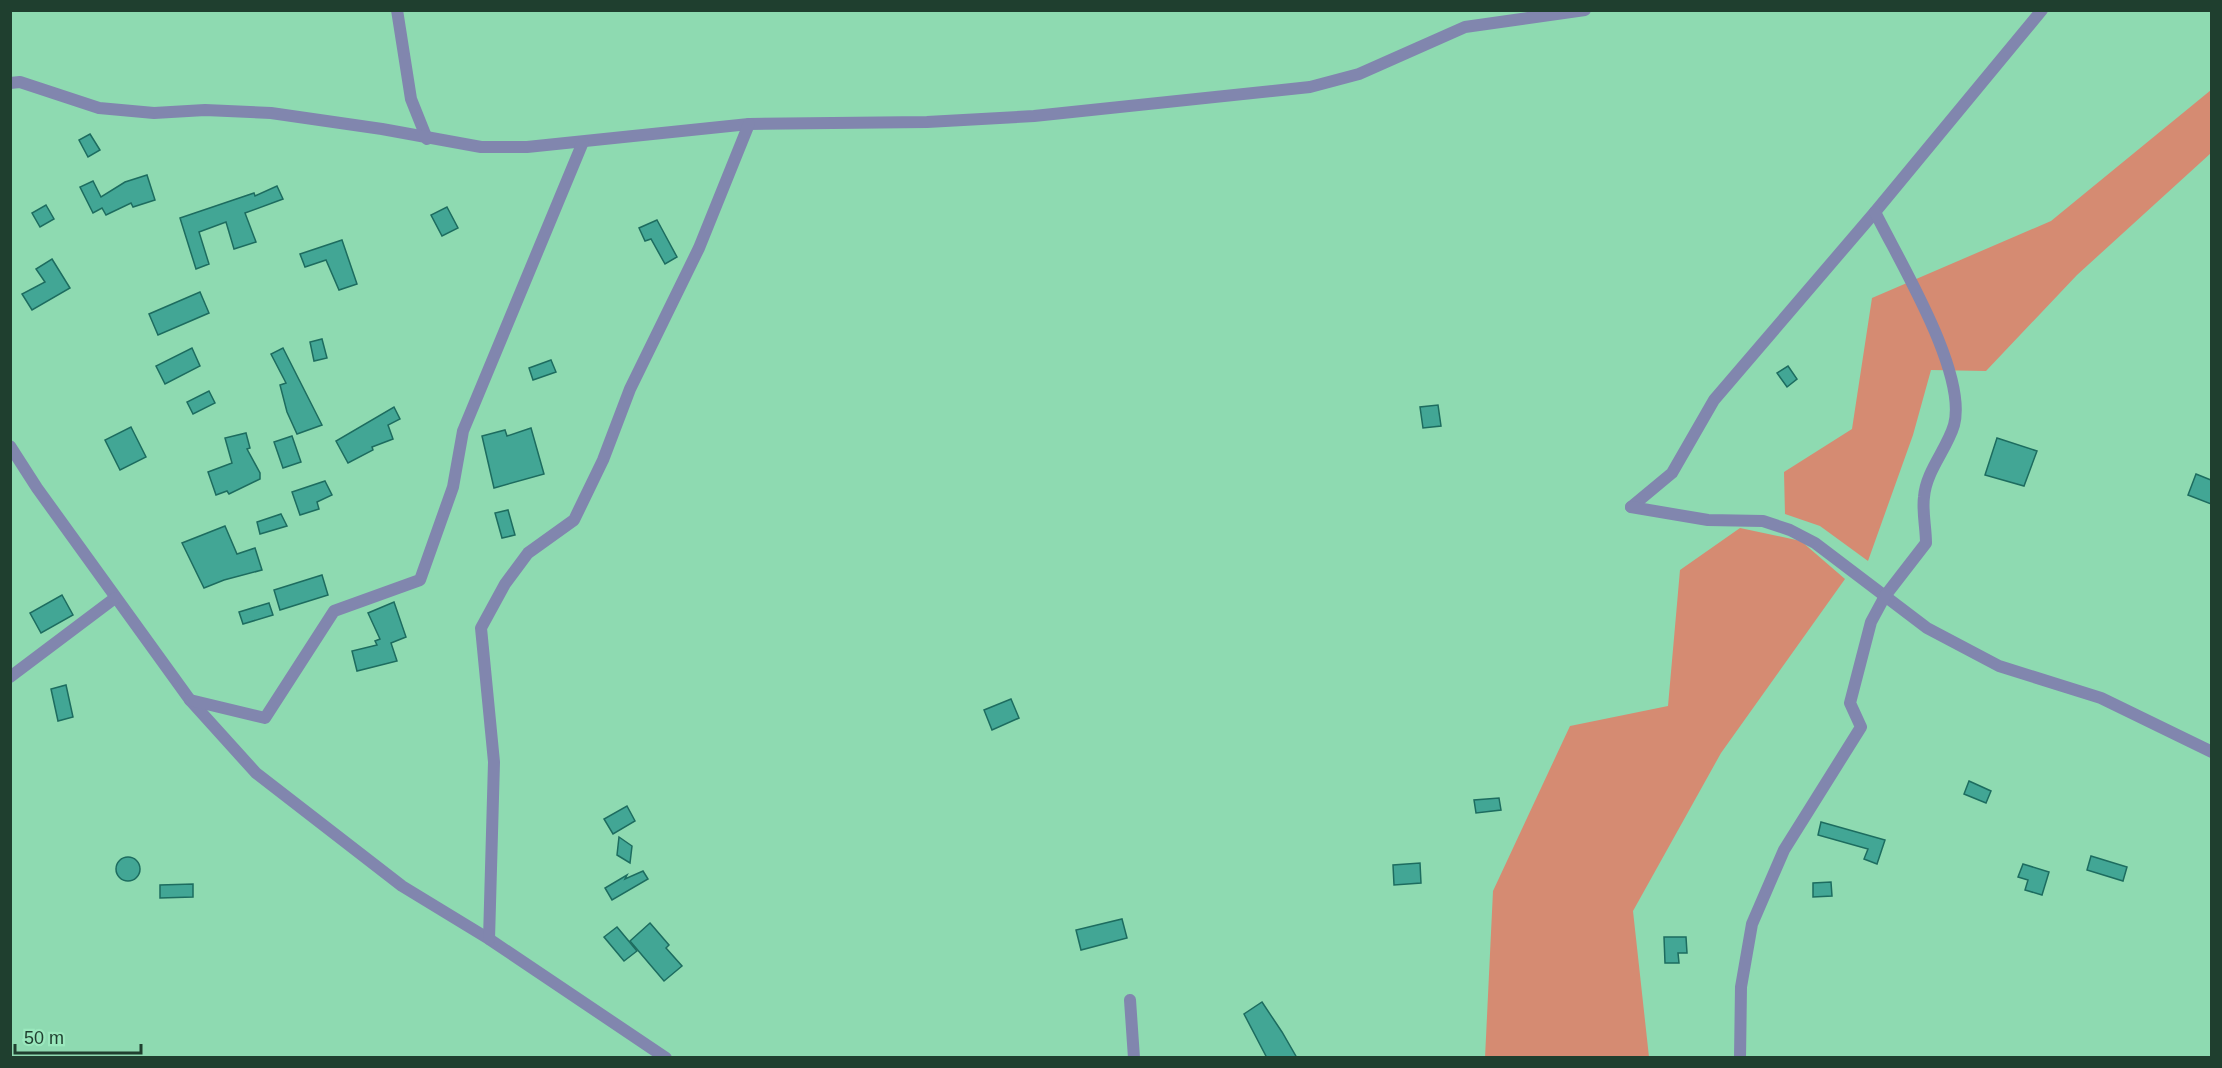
<svg xmlns="http://www.w3.org/2000/svg" width="2222" height="1068" viewBox="0 0 2222 1068" font-family="Helvetica,sans-serif">
<style>
.green{fill:#d58b72}
.building{fill:#42a695;stroke:#1d6c5f;stroke-width:1.5}
.lines{fill:none;stroke-linecap:round;stroke-linejoin:round}
.street{stroke:#8186ae;stroke-width:12}
</style>
<rect width="100%" height="100%" fill="#8edab1"/>
<g class="green">
<path d="M2211 90V153L2077 275 1986 371 1931 370 1913 435 1868 561 1820 526 1785 514 1784 472 1852 429 1872 298 2051 221Z"/>
<path d="M1740 528 1801 541 1845 579 1721 753 1633 911 1649 1057 1485 1058 1493 891 1570 726 1668 706 1680 570Z"/>
</g>
<g class="building">
<path d="M90 134 100 150 88 157 79 140Z"/>
<path d="M147 175 155 200 133 207 131 203 106 215 102 208 93 213 80 187 93 181 101 197 125 182Z"/>
<path d="M277 186 283 199 245 213 256 242 234 249 226 222 199 232 209 264 196 269 180 218 254 193 255 196Z"/>
<path d="M46 205 54 219 40 227 32 213Z"/>
<path d="M447 207 458 228 442 236 431 215Z"/>
<path d="M657 220 677 257 665 264 651 239 645 241 639 228Z"/>
<path d="M342 240 357 284 339 290 326 260 305 267 300 254Z"/>
<path d="M52 259 70 288 32 310 22 294 45 282 36 269Z"/>
<path d="M200 292 209 313 158 335 149 314Z"/>
<path d="M322 339 327 358 314 361 310 342Z"/>
<path d="M192 348 200 366 165 384 156 366Z"/>
<path d="M283 348 322 425 297 434 287 412 280 385 286 383 271 354Z"/>
<path d="M551 360 556 372 533 380 529 368Z"/>
<path d="M1788 366 1797 379 1787 387 1777 373Z"/>
<path d="M209 391 215 403 193 414 187 402Z"/>
<path d="M1438 405 1441 426 1423 428 1420 407Z"/>
<path d="M394 407 400 419 388 425 393 439 372 447 373 450 348 463 336 441Z"/>
<path d="M131 427 146 457 120 470 105 440Z"/>
<path d="M531 428 544 474 494 488 482 436 505 430 507 436Z"/>
<path d="M246 433 250 448 247 449 260 473V479L229 494 227 491 216 495 208 472 232 463 225 438Z"/>
<path d="M292 436 301 462 283 468 274 442Z"/>
<path d="M1997 438 2037 451 2024 486 1985 475Z"/>
<path d="M2196 474 2211 480V504L2188 495Z"/>
<path d="M325 481 332 495 317 502 319 509 300 515 292 492Z"/>
<path d="M508 510 515 535 502 538 495 513Z"/>
<path d="M281 514 287 526 260 534 257 522Z"/>
<path d="M225 526 237 554 255 548 262 570 224 580 204 588 182 543Z"/>
<path d="M322 575 328 595 280 610 274 590Z"/>
<path d="M62 595 73 615 41 633 30 613Z"/>
<path d="M394 602 406 637 391 643 397 661 357 671 352 651 377 645 375 641 380 639 368 613Z"/>
<path d="M269 603 273 615 243 624 239 612Z"/>
<path d="M66 685 73 717 58 721 51 689Z"/>
<path d="M1011 699 1019 718 992 730 984 710Z"/>
<path d="M1969 781 1991 791 1986 803 1964 794Z"/>
<path d="M1499 798 1501 810 1476 813 1474 800Z"/>
<path d="M627 806 635 821 613 834 604 819Z"/>
<path d="M1821 822 1885 840 1877 864 1864 859 1868 849 1818 835Z"/>
<path d="M619 837 632 846 630 863 617 855Z"/>
<path d="M2091 856 2127 867 2123 881 2087 870Z"/>
<circle cx="128" cy="869" r="12"/>
<path d="M1420 863 1421 883 1394 885 1393 865Z"/>
<path d="M2023 864 2049 872 2042 895 2025 890 2028 880 2018 877Z"/>
<path d="M643 871 648 879 612 900 605 888 627 875 625 879Z"/>
<path d="M1831 882 1832 896 1813 897V883Z"/>
<path d="M193 884V897L160 898V885Z"/>
<path d="M1122 919 1127 938 1081 950 1076 930Z"/>
<path d="M650 923 669 945 666 948 682 966 664 981 630 941Z"/>
<path d="M617 927 637 951 624 961 604 937Z"/>
<path d="M1664 937H1686L1687 953H1678L1679 963H1665Z"/>
<path d="M1262 1002 1282 1032 1297 1058H1267L1244 1014Z"/>
</g>
<g class="lines">
<g class="street">
<path d="M397 10 411 99 427 139"/>
<path d="M10 83 20 82 99 108 154 113 205 110 271 113 382 129 481 147H527L749 124 927 122 1034 116 1310 87 1359 74 1465 27 1585 10"/>
<path d="M10 446 37 488 190 700 256 773 402 886 489 939 666 1058"/>
<path d="M1631 507 1672 473 1714 400 1875 212 2042 10"/>
<path d="M1631 507 1708 520 1763 521 1790 530 1815 543 1927 628 1999 666 2101 698 2212 752"/>
<path d="M10 677 115 598"/>
<path d="M190 700 265 718 334 611 420 580 453 487 463 431 583 142"/>
<path d="M489 939 494 762 481 628 505 584 528 553 574 520 603 460 630 389 699 248 749 124"/>
<path d="M1130 1000 1134 1058"/>
<path d="M1740 1058 1741 987 1752 924 1784 850 1861 727 1850 703 1871 622 1885 596 1926 543C1926 528 1922 511 1924 497 1926 471 1947 449 1954 425 1968 373 1899 261 1875 212"/>
</g>
</g>
<rect width="2222" height="1068" fill="none" stroke="#1f3f2f" stroke-width="24"/>
<path d="M15 1044v9h126v-9" fill="none" stroke="#1f3f2f" stroke-width="3"/>
<text x="24" y="1044" font-size="18" fill="#1f3f2f" stroke="#9ae8bd" stroke-width="4.5" paint-order="stroke">50 m</text>
</svg>
